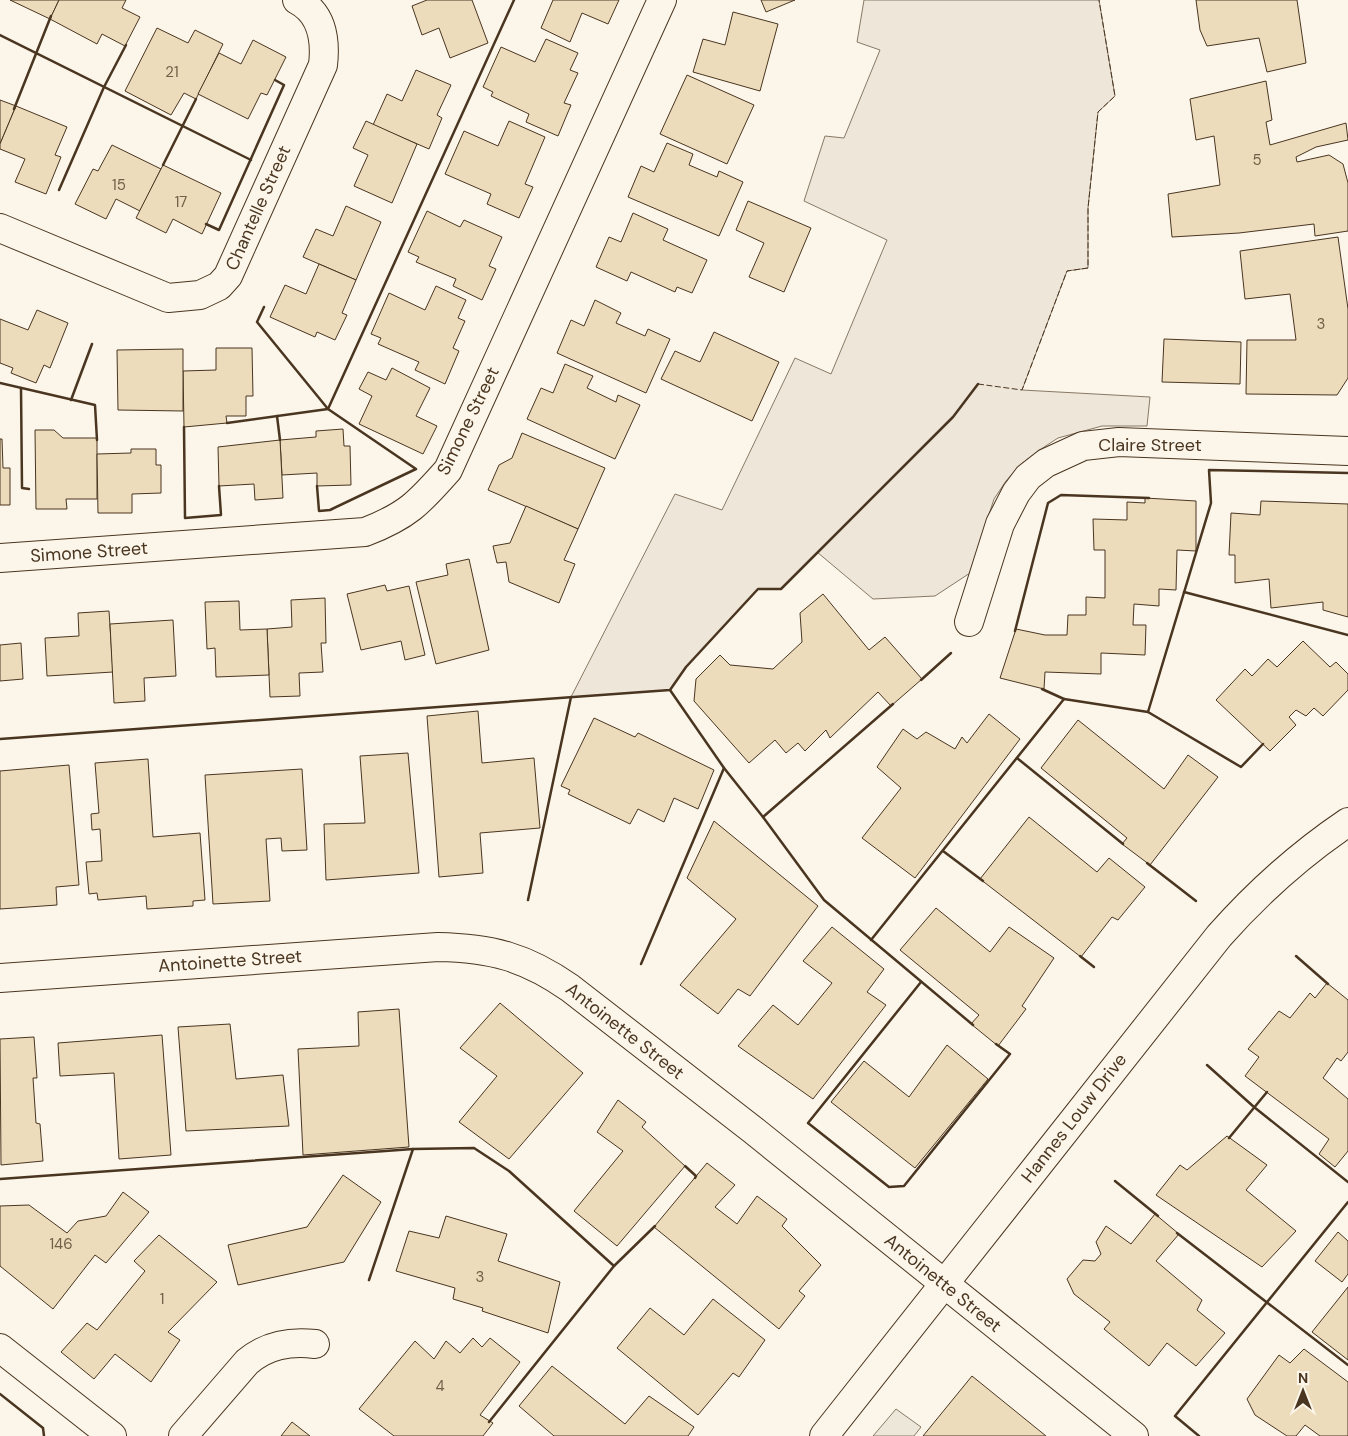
<svg xmlns="http://www.w3.org/2000/svg" width="1348" height="1436" viewBox="0 0 1348 1436" font-family="'DM Sans',sans-serif">
<style>
.green{fill:#ede6d9;stroke:#887966}
.parking{fill:#ede7d9;stroke:#887966}
.building{fill:#ecdcbc;stroke:#4a3520}
.lines{fill:none;stroke-linecap:round;stroke-linejoin:round}
.street-casing{stroke:#4a3520;stroke-width:30}
.secondary-casing{stroke:#4a3520;stroke-width:30}
.street{stroke:#fbf6e9;stroke-width:28}
.secondary{stroke:#fbf6e9;stroke-width:28}
.fence{stroke:#4a3520;stroke-width:1;stroke-dasharray:6 2.5;stroke-linecap:butt}
.wall{stroke:#4a3520;stroke-width:2.5}
.labels{text-anchor:middle;stroke-width:4;stroke-linejoin:round;paint-order:stroke}
.number-label{font-size:15px;fill:#725f47}
.street-label{font-size:18px;fill:#4a3520;stroke:#fbf6e9}
</style>
<rect width="100%" height="100%" fill="#fbf6e9"/>
<path class="green" d="M864 0H1099L1115 96 1098 112 1088 208V268L1067 271 1022 390 1150 397 1147 426H1102L1058 438 1038 451 1020 465 1006 481 994 499 970 573 935 596 873 599 817 552 781 589H758L686 667 670 690 571 697 675 494 722 510 795 358 831 374 887 240 804 201 825 136 844 138 880 50 857 42Z"/>
<path class="parking" d="M896 1409 921 1427 914 1436H873Z"/>
<g class="building">
<path d="M10 0H59L50 19Z"/>
<path d="M59 0H126L122 8 140 17 125 46 102 34 97 44 50 19Z"/>
<path d="M427 0H472L488 43 450 58 439 28 422 35 412 6Z"/>
<path d="M553 0H619L608 24 582 13 570 42 541 28Z"/>
<path d="M761 0H795L766 12Z"/>
<path d="M1196 0H1297L1306 63 1267 72 1259 38 1207 46 1200 30Z"/>
<path d="M733 12 778 24 760 91 693 72 703 39 725 45Z"/>
<path d="M157 28 188 43 195 30 223 44 196 99 184 93 171 115 125 91Z"/>
<path d="M546 39 578 53 570 70 578 73 564 103 571 105 558 136 526 122 529 114 491 96 493 92 483 87 501 47 535 62Z"/>
<path d="M253 40 286 57 267 95 261 93 248 119 198 94 219 53 241 64Z"/>
<path d="M416 70 451 85 437 115 442 118 429 149 373 125 387 94 402 101Z"/>
<path d="M687 75 754 105 727 164 660 134Z"/>
<path d="M1266 81 1272 120 1266 122 1270 145 1346 123 1348 140 1316 147 1296 157 1297 162 1329 155 1343 164 1348 183V231L1315 236 1314 224 1239 233 1172 237 1168 194 1220 185 1214 136 1196 140 1190 99Z"/>
<path d="M0 100 16 106 0 144Z"/>
<path d="M16 106 67 127 55 155 61 157 46 194 15 182 25 159 0 149V144Z"/>
<path d="M366 121 417 144 392 203 354 186 368 155 353 148Z"/>
<path d="M509 121 545 137 525 184 533 187 519 218 487 204 491 194 445 174 464 131 498 146Z"/>
<path d="M667 143 693 154 689 165 717 177 719 171 743 182 719 236 628 197 641 166 654 172Z"/>
<path d="M112 145 161 169 140 211 116 199 106 219 75 204 93 169 98 171Z"/>
<path d="M163 165 221 193 202 234 173 219 166 233 136 218Z"/>
<path d="M748 201 811 228 784 292 749 277 764 243 736 230Z"/>
<path d="M346 206 381 222 356 280 303 257 316 229 333 236Z"/>
<path d="M427 211 460 227 464 220 502 237 489 266 496 269 482 300 453 286 456 279 416 262 419 257 408 252Z"/>
<path d="M633 213 668 229 663 240 707 260 692 293 677 287 675 292 631 272 627 281 596 267 609 237 621 242Z"/>
<path d="M1338 237 1348 309V378L1337 395 1246 394 1247 340H1296L1290 294 1245 299 1240 251Z"/>
<path d="M319 264 356 280 342 313 347 315 335 340 317 332 315 337 270 317 285 285 306 294Z"/>
<path d="M436 286 466 300 458 318 465 321 453 348 459 351 445 384 415 370 419 362 378 344 381 338 371 334 389 293 425 310Z"/>
<path d="M595 300 621 313 616 323 645 336 648 329 670 339 646 393 557 353 571 320 584 326Z"/>
<path d="M37 310 68 323 50 368 44 365 36 383 11 373 13 368 0 363V319L28 330Z"/>
<path d="M714 332 779 362 752 421 661 379 675 351 700 362Z"/>
<path d="M1164 339 1241 342 1240 384 1162 382Z"/>
<path d="M216 348H252L253 396H246V416H226L227 423 184 427 183 371 216 370Z"/>
<path d="M183 349V411L118 410 117 350Z"/>
<path d="M565 364 593 376 587 388 616 402 618 395 640 405 615 459 527 419 541 388 553 393Z"/>
<path d="M392 368 430 388 416 416 437 426 423 454 359 424 372 396 359 389 368 372 386 380Z"/>
<path d="M343 429 344 446H350L351 485 317 486V473L282 475 280 440 316 437V431Z"/>
<path d="M35 430H54L63 438H97V499H66L67 509H36Z"/>
<path d="M522 433 605 468 578 529 488 490 499 465 512 458Z"/>
<path d="M0 439H2L3 468H10V505H0Z"/>
<path d="M280 440 283 498 255 500 254 484 219 486 218 447Z"/>
<path d="M131 449H156V465H161V493L132 494V513H98L97 454 131 453Z"/>
<path d="M1145 498 1196 501V551L1177 550 1176 590 1159 589V606L1134 604 1133 625H1146L1145 655 1101 653V674L1045 672 1044 689 1000 678 1016 629 1045 635H1067L1068 615H1086V597L1105 598V550H1094L1093 519 1127 520V502L1145 503Z"/>
<path d="M1261 501 1348 504V617L1323 610V602L1271 608 1269 579 1235 583V555H1229L1231 513 1260 515Z"/>
<path d="M526 506 578 529 564 560 575 564 559 603 509 582 506 562 497 563 493 546 510 543Z"/>
<path d="M469 559 489 650 436 664 416 582 448 575 446 564Z"/>
<path d="M385 585 387 591 409 586 425 655 405 660 401 641 361 650 347 594Z"/>
<path d="M823 594 869 650 885 637 922 679 891 706 878 692 830 738 826 730 805 751 798 743 786 753 775 740 749 763 694 701 696 679 720 655 730 665 773 669 802 642 800 613Z"/>
<path d="M325 598 326 643H321L323 672 299 673 300 696 270 697 267 629 292 627 291 600Z"/>
<path d="M239 601 240 630 267 629 269 675 216 677 215 648 207 649 205 602Z"/>
<path d="M109 611 113 672 47 676 45 638 79 636 78 613Z"/>
<path d="M173 620 176 676 144 678 145 701 114 703 110 624Z"/>
<path d="M1303 641 1330 667 1336 662 1348 674V690L1323 716 1314 708 1306 716 1296 710 1289 717 1296 725 1270 751 1216 700 1245 669 1252 676 1268 659 1277 667Z"/>
<path d="M21 643 23 679 0 681V645Z"/>
<path d="M478 711 482 763 534 758 540 828 480 833 483 873 439 877 427 716Z"/>
<path d="M989 714 1020 739 915 878 862 838 901 788 877 767 903 729 917 739 926 732 955 749 962 737 967 743Z"/>
<path d="M594 718 635 737 638 733 714 770 698 809 674 798 664 822 638 809 630 824 568 794 570 790 561 786Z"/>
<path d="M1078 720 1164 789 1188 755 1218 777 1150 865 1122 844 1127 838 1041 768Z"/>
<path d="M408 753 419 873 326 880 324 824 365 823 360 756Z"/>
<path d="M148 759 153 837 200 833 205 900 193 901V906L147 909 146 896 98 900 97 893 89 894 86 862 102 861 100 829 92 830 91 814 99 813 95 763Z"/>
<path d="M69 765 79 885 56 887 57 905 0 909V771Z"/>
<path d="M302 769 307 850 282 851 281 838 266 839 270 901 213 904 205 775Z"/>
<path d="M1029 817 1097 872 1109 858 1145 887 1118 920 1112 917 1081 957 980 879Z"/>
<path d="M714 821 818 906 750 996 738 989 718 1014 680 985 736 919 687 878Z"/>
<path d="M936 908 990 952 1009 927 1054 958 1022 1006 1026 1009 998 1046 971 1024 979 1015 900 950Z"/>
<path d="M832 927 884 969 867 992 886 1005 813 1099 738 1046 773 1005 798 1025 832 983 803 961Z"/>
<path d="M1327 983 1348 1000V1052L1341 1061 1337 1058 1323 1078 1348 1099V1151L1335 1167 1319 1154 1329 1139 1245 1076 1259 1057 1248 1049 1279 1011 1290 1018 1310 993 1315 998Z"/>
<path d="M500 1003 583 1073 509 1159 459 1122 497 1076 460 1048Z"/>
<path d="M399 1009 409 1147 303 1155 298 1049 359 1046 358 1012Z"/>
<path d="M230 1024 236 1079 283 1075 289 1126 186 1131 178 1027Z"/>
<path d="M162 1035 171 1155 119 1159 114 1073 60 1076 58 1043Z"/>
<path d="M34 1037 37 1078H33L36 1123 40 1124 43 1161 1 1165 0 1039Z"/>
<path d="M947 1045 988 1079 915 1168 831 1102 864 1061 909 1097Z"/>
<path d="M618 1100 646 1122 642 1127 685 1166 617 1246 574 1211 623 1151 597 1132Z"/>
<path d="M1227 1136 1267 1165 1246 1190 1296 1231 1262 1267 1156 1195 1180 1165 1187 1170Z"/>
<path d="M707 1163 735 1185 715 1207 737 1224 757 1196 787 1219 782 1226 821 1265 799 1291 805 1296 779 1329 654 1227Z"/>
<path d="M343 1175 381 1202 344 1262 238 1285 228 1245 307 1227Z"/>
<path d="M123 1192 149 1212 106 1263 95 1255 53 1309 0 1266V1206L29 1205 67 1233 78 1221 106 1216Z"/>
<path d="M1155 1214 1179 1234 1156 1261 1202 1300 1197 1310 1225 1333 1196 1366 1167 1343 1149 1366 1104 1329 1110 1322 1074 1294 1067 1279 1083 1260 1095 1261 1101 1254 1096 1242 1106 1226 1131 1244Z"/>
<path d="M446 1216 507 1234 498 1261 560 1282 548 1333 482 1311 483 1308 453 1299 455 1288 396 1271 409 1231 439 1238Z"/>
<path d="M1338 1232 1348 1241V1274L1342 1282 1315 1261Z"/>
<path d="M159 1235 217 1282 168 1332 180 1340 151 1382 115 1354 94 1379 61 1352 87 1323 97 1330 145 1271 134 1261Z"/>
<path d="M1348 1287V1360L1312 1332Z"/>
<path d="M713 1299 765 1340 739 1377 733 1373 698 1415 617 1348 650 1308 684 1335Z"/>
<path d="M473 1338 482 1347 490 1338 520 1362 480 1415 493 1423 483 1436H394L359 1409 415 1341 434 1359 446 1341 460 1353Z"/>
<path d="M1304 1349 1348 1382V1436H1320L1305 1425 1296 1436H1287L1255 1415 1247 1399 1279 1355 1290 1363Z"/>
<path d="M552 1366 625 1424 649 1396 694 1427 688 1436H554L519 1406Z"/>
<path d="M972 1376 1046 1436H923Z"/>
<path d="M292 1422 310 1436H281Z"/>
</g>
<g class="lines">
<defs>
<g id="street">
<path d="M0 228 168 298 200 295 219 286 228 276 323 65C326 39 322 13 297 0"/>
<path d="M0 558 365 532C407 516 419 503 448 470L662 0"/>
<path d="M969 622 1000 524 1016 493 1028 477 1046 463 1083 446 1119 442 1348 451"/>
<path d="M0 978 438 947C491 948 526 957 570 988L753 1130 1134 1436"/>
<path d="M0 1348 112 1436"/>
<path d="M183 1436 247 1362C267 1345 289 1341 315 1344"/>
</g>
<path id="secondary" d="M824 1436 1219 936C1258 892 1299 855 1348 822"/>
</defs>
<use href="#street" class="street-casing"/>
<use href="#secondary" class="secondary-casing"/>
<use href="#street" class="street"/>
<use href="#secondary" class="secondary"/>
<path class="fence" d="M978 384 1022 390 1067 271 1088 268V208L1098 112 1115 96 1099 0"/>
<g class="wall">
<path d="M0 35 251 160"/>
<path d="M14 109 51 16"/>
<path d="M163 165 196 99"/>
<path d="M59 190 104 87 126 45"/>
<path d="M206 224 219 230 284 85 275 80"/>
<path d="M264 307 257 322 328 409 416 469 330 510 319 511 317 486"/>
<path d="M0 383 95 405 97 440"/>
<path d="M21 388 22 488 29 489"/>
<path d="M71 400 92 344"/>
<path d="M277 416 280 440"/>
<path d="M227 423 328 409 514 0"/>
<path d="M184 427 185 518 221 515 219 486"/>
<path d="M1184 592 1348 635"/>
<path d="M1015 631 1048 503 1061 495 1149 498"/>
<path d="M921 680 951 653"/>
<path d="M1042 689 1064 699"/>
<path d="M670 690 724 768 763 817 824 900 973 1025"/>
<path d="M1148 712 1241 767 1263 744"/>
<path d="M0 739 670 690 686 667 758 589H781L953 417 978 384"/>
<path d="M1017 758 1123 844"/>
<path d="M763 817 893 704"/>
<path d="M943 851 983 881"/>
<path d="M1147 863 1196 901"/>
<path d="M528 900 571 697"/>
<path d="M871 940 1064 699 1148 712 1211 503 1209 470 1348 473"/>
<path d="M1080 956 1094 967"/>
<path d="M1296 956 1328 984"/>
<path d="M641 964 724 768"/>
<path d="M921 982 808 1123 889 1187 904 1186 1010 1054 996 1044"/>
<path d="M1207 1065 1254 1107 1348 1182"/>
<path d="M1229 1138 1267 1092"/>
<path d="M413 1149 474 1148 509 1171 614 1266"/>
<path d="M685 1166 696 1176 695 1178"/>
<path d="M0 1179 413 1149 369 1280"/>
<path d="M1115 1181 1158 1216"/>
<path d="M1177 1233 1348 1365"/>
<path d="M0 1394 43 1428 44 1436"/>
<path d="M489 1422 614 1266 655 1226"/>
<path d="M1199 1436 1175 1416 1348 1202"/>
</g>
</g>
<g class="labels">
<g class="number-label">
<text x="172" y="77">21</text>
<text x="1257" y="165">5</text>
<text x="119" y="190">15</text>
<text x="181" y="207">17</text>
<text x="1321" y="329">3</text>
<text x="61" y="1249">146</text>
<text x="480" y="1282">3</text>
<text x="162" y="1304">1</text>
<text x="440" y="1391">4</text>
</g>
<g class="street-label">
<text transform="translate(258 208) rotate(-66)" y="6">Chantelle Street</text>
<text transform="translate(468 421) rotate(-64)" y="6">Simone Street</text>
<text x="1150" y="451">Claire Street</text>
<text transform="translate(89 552) rotate(-4)" y="6">Simone Street</text>
<text transform="translate(230 961) rotate(-4)" y="6">Antoinette Street</text>
<text transform="translate(625 1031) rotate(38)" y="6">Antoinette Street</text>
<text transform="translate(1074 1118) rotate(-52)" y="6">Hannes Louw Drive</text>
<text transform="translate(943 1283) rotate(39)" y="6">Antoinette Street</text>
</g>
</g>
<g transform="translate(1303 1391)" stroke="#fbf6e9" stroke-width="4" paint-order="stroke">
<path d="M0-4L9 19L0 12L-9 19Z" fill="#4a3520"/>
<text y="-8" font-size="14" font-weight="bold" text-anchor="middle" fill="#4a3520">N</text>
</g>
</svg>
